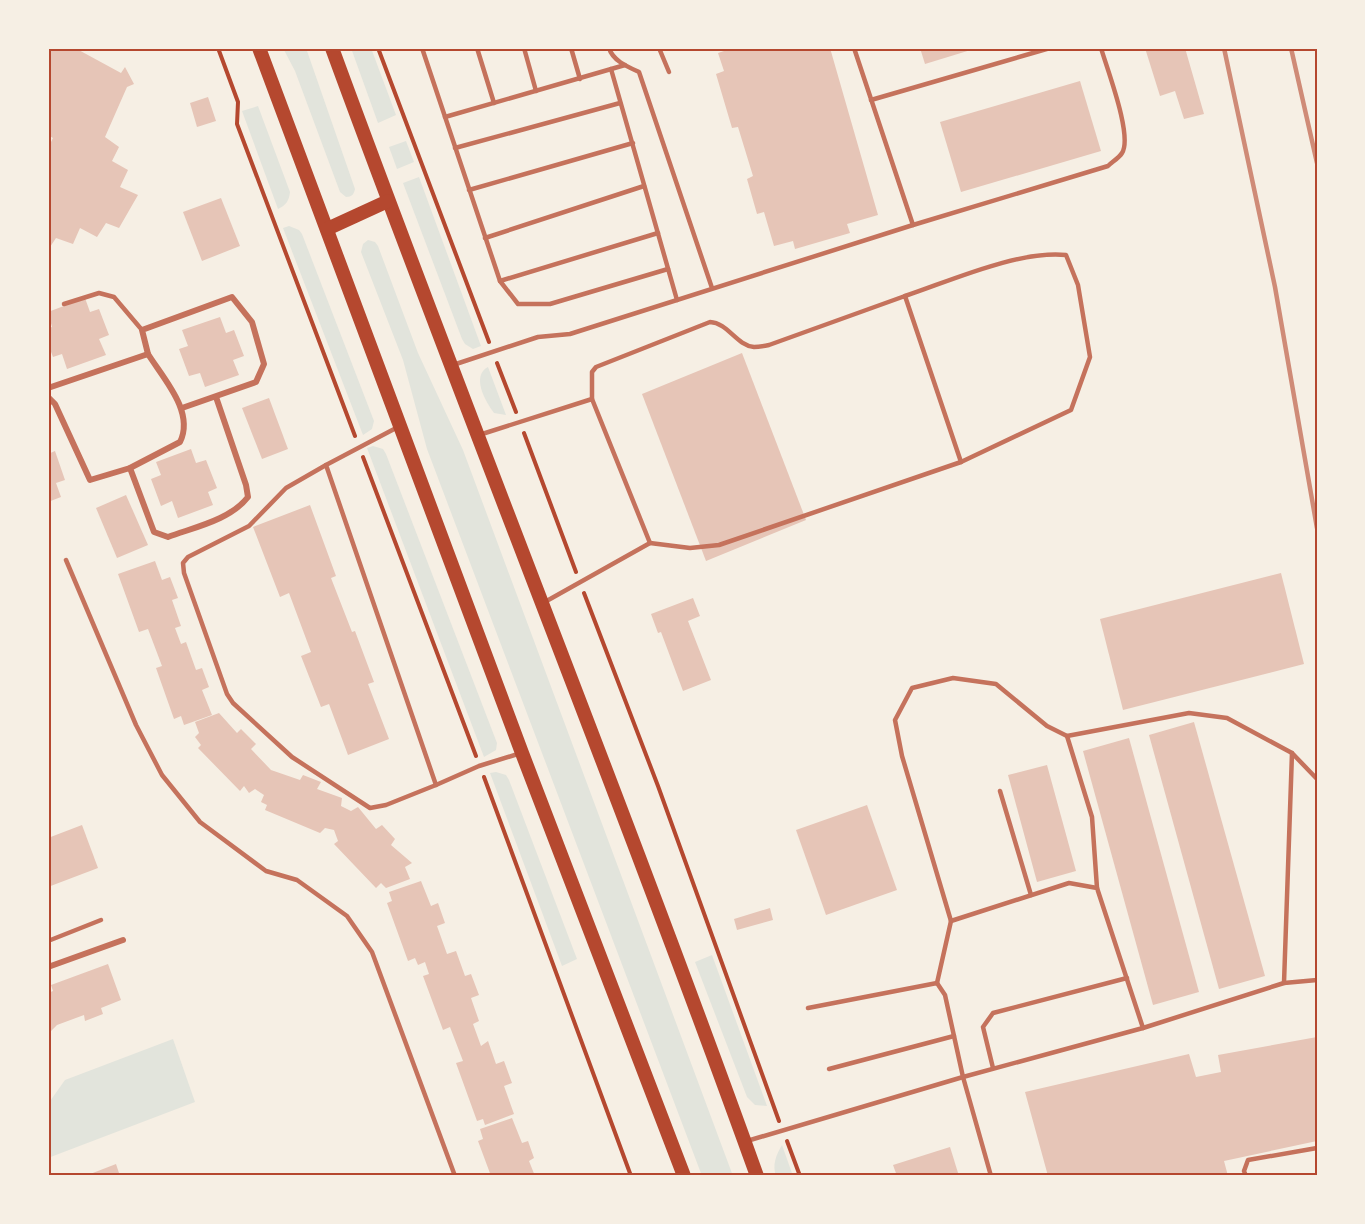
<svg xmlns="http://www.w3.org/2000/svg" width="1365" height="1224" viewBox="0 0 1365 1224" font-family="Barlow,sans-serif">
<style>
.green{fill:#e2e4dc}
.building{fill:#e6c5b7}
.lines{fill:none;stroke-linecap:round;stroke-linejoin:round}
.path{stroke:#b5482f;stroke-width:4}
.service{stroke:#c5725c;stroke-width:4.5}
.minor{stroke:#c5725c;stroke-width:6}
.trunk{stroke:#b5482f;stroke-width:14}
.rail{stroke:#cf8b77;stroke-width:4.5}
.neatline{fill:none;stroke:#b5482f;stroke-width:2}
</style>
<rect width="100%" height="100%" fill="#f6efe4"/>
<g class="green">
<path d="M283 48H306L355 189C354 194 352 197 346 197L340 192 295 71Z"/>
<path d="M351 48H371L396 115 378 123Z"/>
<path d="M258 106 290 192C289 201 286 205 278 209L242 111Z"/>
<path d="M406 141 414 162 397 169 389 147Z"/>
<path d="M419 177 481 346 473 349 465 344 462 339 403 183Z"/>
<path d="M289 226 299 230 302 234 374 421 372 429 363 435 283 228Z"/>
<path d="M368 240 375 242 378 246 418 353 463 450 733 1176H702L427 449 403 360 361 252 363 244Z"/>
<path d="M488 367 506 415 494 413C485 401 471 376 488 367Z"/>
<path d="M373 446 383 449 386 454 497 743 496 750 484 757 367 448Z"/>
<path d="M496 772 506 775 509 780 577 959 562 966 490 773Z"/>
<path d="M712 955 767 1106 755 1105 747 1097 695 962Z"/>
<path d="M173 1039 195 1102 48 1158V1104L65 1080Z"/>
<path d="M782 1145 793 1176H776C772 1165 776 1155 782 1145Z"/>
</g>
<g class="building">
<path d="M48 48H75L121 73 125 67 134 84 127 87 105 137 119 147 112 161 128 170 120 187 138 195 119 228 106 223 97 237 80 228 73 244 56 238 48 250V148L53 138 48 135Z"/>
<path d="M733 48H830L878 215 847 224 850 233 795 249 793 241 774 246 764 212 757 214 747 179 753 176 738 127 732 128 716 74 724 71 718 53Z"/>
<path d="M920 48H974V49L925 64Z"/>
<path d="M1145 48H1185L1204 114 1184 119 1175 91 1160 96Z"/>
<path d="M1080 81 1101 151 961 192 940 122Z"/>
<path d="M208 97 216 121 197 127 190 103Z"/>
<path d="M221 198 240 246 202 261 183 212Z"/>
<path d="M85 298 90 312 99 309 109 335 99 339 106 355 67 369 62 354 53 357 48 344V328L52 327 48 312Z"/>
<path d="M220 317 226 333 234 330 244 356 233 360 239 375 205 387 200 373 189 376 179 349 188 346 182 330Z"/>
<path d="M742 353 806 520 706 561 642 394Z"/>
<path d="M269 398 288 449 262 459 242 408Z"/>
<path d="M191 449 196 463 206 460 217 488 208 492 213 505 178 518 172 501 161 506 151 479 161 475 156 462Z"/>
<path d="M55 451 65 480 56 483 61 497 48 502V454Z"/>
<path d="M126 495 148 545 117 558 96 508Z"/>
<path d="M310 505 336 576 331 578 352 632 355 631 374 682 368 684 389 739 348 755 329 704 321 707 301 656 311 652 289 593 280 597 253 527Z"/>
<path d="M155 561 162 580 170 577 178 598 172 600 181 626 175 628 181 644 186 642 196 670 202 668 209 687 202 690 212 715 184 725 181 716 174 719 156 668 162 666 148 629 139 632 118 574Z"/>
<path d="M1281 573 1304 664 1123 710 1100 619Z"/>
<path d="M693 598 700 616 688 621 711 680 683 691 661 632 658 633 651 614Z"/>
<path d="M219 713 237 733 241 729 256 744 251 749 271 770 300 780 303 775 321 782 317 789 342 798 341 806 351 811 358 807 376 829 382 825 395 839 391 845 412 863 405 867 410 879 386 888 381 883 376 888 334 844 338 841 334 830 325 828 320 833 265 810 267 805 261 802 264 795 255 789 249 793 244 786 240 791 198 748 201 745 195 737 199 733 195 722Z"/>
<path d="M1194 722 1265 976 1219 989 1149 735Z"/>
<path d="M1129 738 1199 992 1153 1005 1083 751Z"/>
<path d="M1047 765 1076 871 1037 882 1008 775Z"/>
<path d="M867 805 897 890 826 915 796 830Z"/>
<path d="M82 825 98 868 48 887V838Z"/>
<path d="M421 881 431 906 438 903 445 923 437 926 447 954 456 951 465 976 471 974 479 995 471 998 479 1021 473 1024 481 1046 488 1041 496 1064 504 1061 512 1083 504 1086 514 1114 485 1125 483 1119 477 1121 456 1063 463 1061 450 1027 443 1030 423 976 429 974 425 962 418 965 415 958 408 961 387 903 392 901 389 892Z"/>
<path d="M770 908 773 920 737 930 734 919Z"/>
<path d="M108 964 121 1000 101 1008 103 1014 85 1021 84 1015 57 1025 48 1034V993L53 991 51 985Z"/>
<path d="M1317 1037V1141L1224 1161 1228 1176H1048L1025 1092 1189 1054 1196 1077 1221 1072 1218 1055Z"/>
<path d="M512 1118 522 1143 528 1141 534 1158 529 1161 535 1176H491L478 1141 483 1139 480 1129Z"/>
<path d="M950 1147 959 1176H897L893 1165Z"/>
<path d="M116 1164 120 1176H85Z"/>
</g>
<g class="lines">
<g class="path">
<path d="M218 48 238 102 237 124 355 436"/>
<path d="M378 48 489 342"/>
<path d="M497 363 516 412"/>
<path d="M524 433 576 572"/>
<path d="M363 457 476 756"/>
<path d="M584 593 658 786 779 1121"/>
<path d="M484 777 631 1176"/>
<path d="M787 1141 800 1176"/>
</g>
<g class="service">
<path d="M422 48 500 281 518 304H550L668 269"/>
<path d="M477 48 494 103"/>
<path d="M524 48 536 91"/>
<path d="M571 48 580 79"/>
<path d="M609 48C613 61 628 67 639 72L712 288"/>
<path d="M659 48 669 72"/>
<path d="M854 48 913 225"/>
<path d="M611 69 677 300"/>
<path d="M871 100 1050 48"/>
<path d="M445 117 625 65"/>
<path d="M455 148 620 103"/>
<path d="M469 190 633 143"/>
<path d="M485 238 644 186"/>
<path d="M500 281 658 233"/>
<path d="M64 304 99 293 114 297 142 330"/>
<path d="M453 365 538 337 570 334 913 225 1108 166C1112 162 1119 158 1122 153 1133 136 1107 69 1101 48"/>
<path d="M592 399V372L596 367 710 322C728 323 736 345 754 347 758 347 764 346 769 345L905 296 961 462"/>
<path d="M398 427 326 465 436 785 479 766 521 753"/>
<path d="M479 435 592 399 650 543 543 603"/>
<path d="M326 465 286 488 249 526 188 557 183 563 184 573 227 694 233 703 292 757 370 808 386 805 436 785"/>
<path d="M650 543 690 548 719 545 961 462 1071 410 1090 357 1078 285 1066 255C1019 250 950 281 905 296"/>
<path d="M66 560 136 725 162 775 200 822 266 871 297 880 347 916 372 952 455 1176"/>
<path d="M1067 736 1092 817 1097 888"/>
<path d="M1000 791 1031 895"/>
<path d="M951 921 1069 883 1097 888 1143 1028"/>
<path d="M48 941 101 920"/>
<path d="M937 983 951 921 902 756 895 720 912 688 953 678 996 684 1047 726 1067 736 1189 713 1227 718 1292 753 1317 779"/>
<path d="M1284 983 1292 753"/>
<path d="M808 1008 937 983 945 995 963 1077 991 1176"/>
<path d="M993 1068 983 1027 993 1013 1127 978"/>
<path d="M829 1069 954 1036"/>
<path d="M747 1141 963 1077 1143 1028 1284 983 1317 980"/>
<path d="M1246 1176 1244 1171 1248 1160 1317 1148"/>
</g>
<g class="minor">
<path d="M148 354 142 330 232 297 252 322 264 364 256 382 182 408"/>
<path d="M48 388 148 354C163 378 195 412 180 442L130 468 90 480 55 404 48 397"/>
<path d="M130 468 154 532 168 537C195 527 230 520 248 497L246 485 216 397"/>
<path d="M48 967 123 940"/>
</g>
<g class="trunk">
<path d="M259 48 522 753 684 1176"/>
<path d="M332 48C470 425 621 798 757 1176"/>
<path d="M327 229 388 201"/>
</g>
<g class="rail">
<path d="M1224 48 1275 287 1317 528"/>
<path d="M1291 48 1317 163"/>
</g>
</g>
<rect width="1365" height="1224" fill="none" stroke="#f6efe4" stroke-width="99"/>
<rect x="50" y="50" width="1266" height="1124" class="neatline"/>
</svg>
